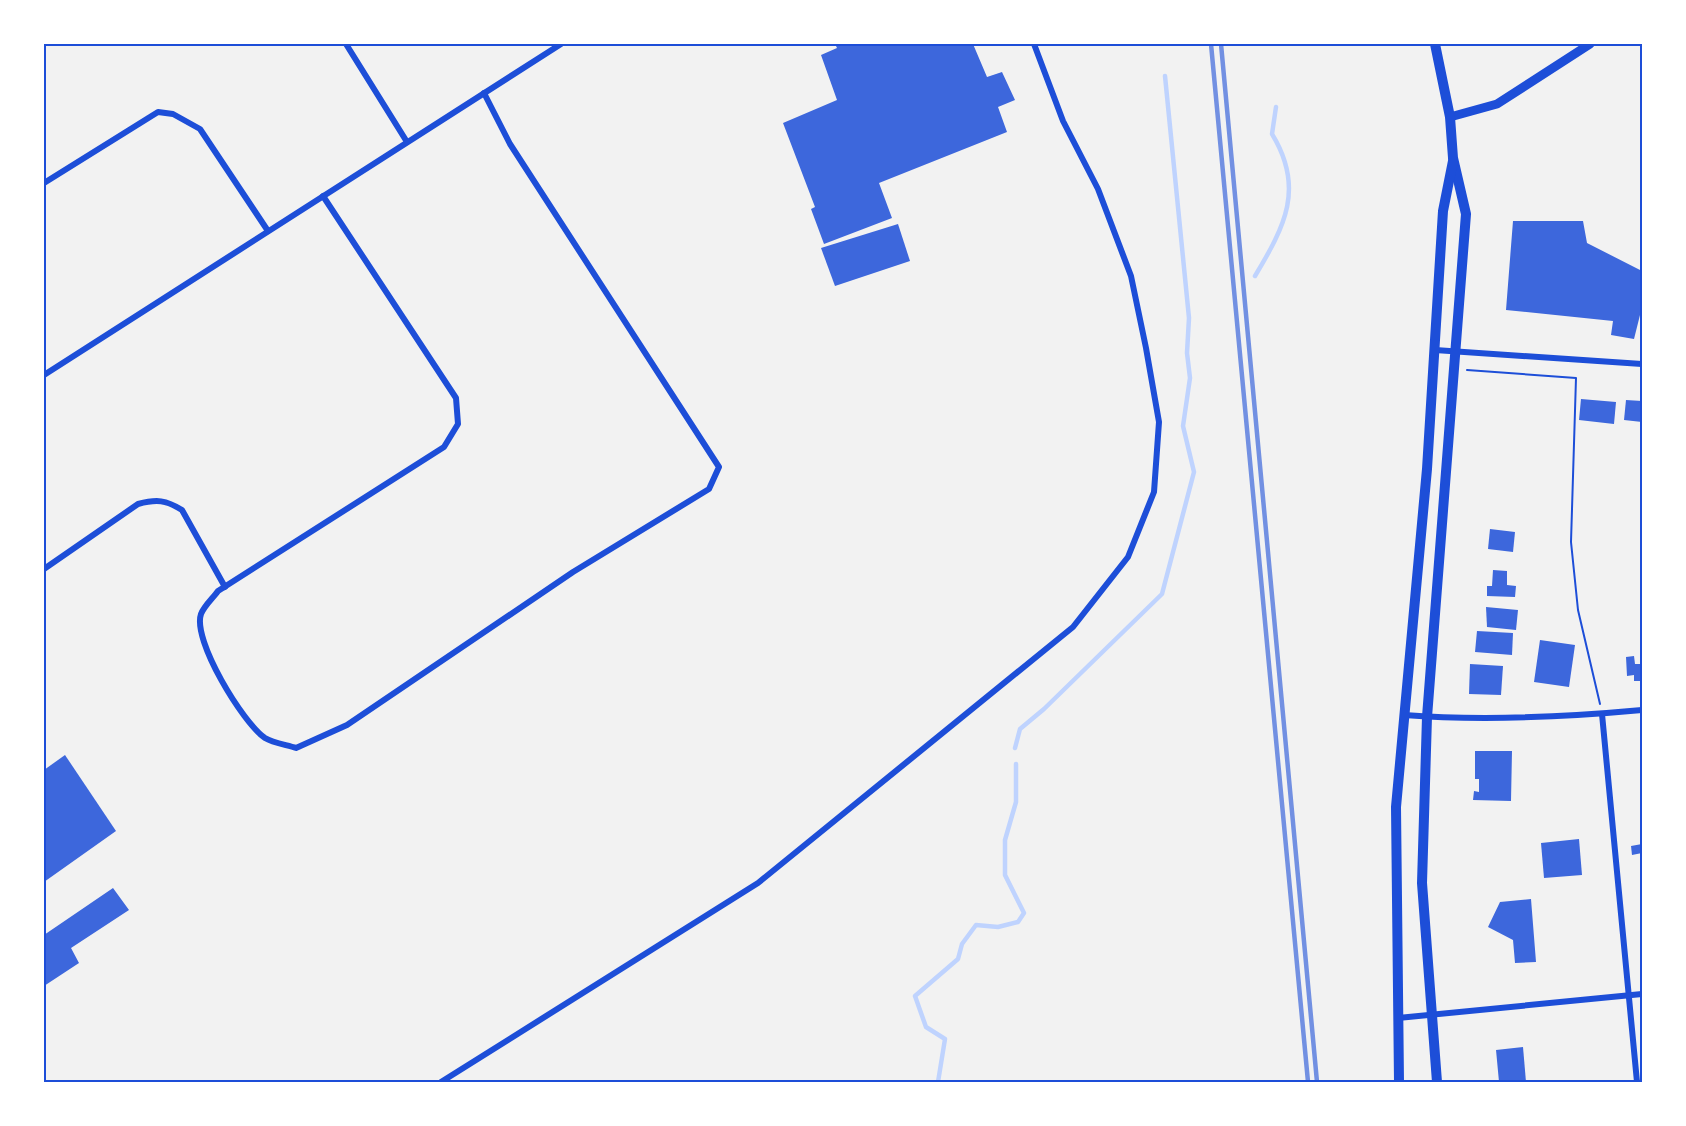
<svg xmlns="http://www.w3.org/2000/svg" width="1686" height="1126" viewBox="0 0 1686 1126" font-family="'Work Sans',sans-serif">
<style>
.lines{fill:none;stroke-linecap:round;stroke-linejoin:round}
.stream{stroke:#bfd3fe;stroke-width:4.5}
.building{fill:#3d67dc}
.path{stroke:#1d4ed8;stroke-width:2}
.minor{stroke:#1d4ed8;stroke-width:6}
.tertiary{stroke:#1d4ed8;stroke-width:9}
.primary{stroke:#1d4ed8;stroke-width:10}
.rail{stroke:#7290e2;stroke-width:4.5}
.neatline{fill:none;stroke:#1d4ed8;stroke-width:2}
</style>
<rect width="100%" height="100%" fill="#f2f2f2"/>
<g class="lines">
<g class="stream">
<path d="M1255 276C1285 226 1305 188 1272 134L1276 107"/>
<path d="M1015 748 1020 729 1044 709 1162 594 1194 472 1183 426 1190 378 1187 353 1189 318 1165 76"/>
<path d="M938 1082 945 1039 926 1027 915 996 958 959 962 944 976 925 998 927 1018 922 1024 913 1005 875V840L1016 802V764"/>
</g>
</g>
<g class="building">
<path d="M835 44H973L987 77 1002 72 1015 100 998 107 1007 132 879 183 892 218 824 244 811 209 815 207 783 123 837 100 821 55 837 48Z"/>
<path d="M1513 221H1583L1587 243 1642 271V307L1634 339 1611 335 1613 321 1506 310Z"/>
<path d="M898 224 910 261 835 286 821 248Z"/>
<path d="M1581 399 1616 402 1614 424 1579 420Z"/>
<path d="M1626 400 1642 401V422L1624 420Z"/>
<path d="M1490 529 1515 532 1513 552 1488 549Z"/>
<path d="M1493 570 1507 571V585L1516 586 1515 597 1487 596V586H1492Z"/>
<path d="M1486 607 1518 610 1516 630 1487 627Z"/>
<path d="M1477 631 1513 633 1512 655 1475 652Z"/>
<path d="M1540 640 1575 645 1569 687 1534 682Z"/>
<path d="M1634 656 1635 664H1642V681H1634V675L1627 676 1626 657Z"/>
<path d="M1470 664 1503 666 1501 695 1469 694Z"/>
<path d="M1475 751H1512L1511 801 1473 800 1474 791 1479 792V779H1475Z"/>
<path d="M65 755 116 831 44 882V770Z"/>
<path d="M1579 839 1582 875 1544 878 1541 843Z"/>
<path d="M1642 844V853L1632 855 1631 846Z"/>
<path d="M113 888 129 910 71 948 79 963 44 986V935Z"/>
<path d="M1531 899 1536 962 1515 963 1513 940 1488 927 1500 902Z"/>
<path d="M1523 1047 1526 1082H1499L1496 1050Z"/>
</g>
<g class="lines">
<path class="path" d="M1467 370 1576 378 1571 542 1578 610 1600 704"/>
<g class="minor">
<path d="M346 44 407 142"/>
<path d="M44 183 158 112 173 114 200 129 268 231"/>
<path d="M323 196 456 398 458 424 444 447 218 591C213 598 204 606 201 614 192 640 243 723 265 738 273 743 287 745 296 748L347 725 573 572 709 489 719 467 510 144 484 93"/>
<path d="M1435 350 1642 364"/>
<path d="M44 375 561 44"/>
<path d="M44 569 138 504C157 499 166 500 182 510L225 587"/>
<path d="M1602 714 1637 1082"/>
<path d="M1404 715C1481 721 1566 717 1642 710"/>
<path d="M1398 1018 1642 994"/>
<path d="M441 1082 758 883 1073 627 1128 557 1154 492 1159 422 1146 348 1131 276 1098 189 1063 121 1034 44"/>
</g>
<path class="tertiary" d="M1450 117 1497 104 1590 44"/>
<g class="primary">
<path d="M1435 44 1450 117 1453 158 1466 214 1427 717 1422 883 1437 1082"/>
<path d="M1399 1082 1396 807 1427 469 1443 211 1453 161"/>
</g>
<g class="rail">
<path d="M1211 44 1308 1082"/>
<path d="M1221 44 1317 1082"/>
</g>
</g>
<rect width="1686" height="1126" fill="none" stroke="#ffffff" stroke-width="90"/>
<rect x="45" y="45" width="1596" height="1036" class="neatline"/>
</svg>
